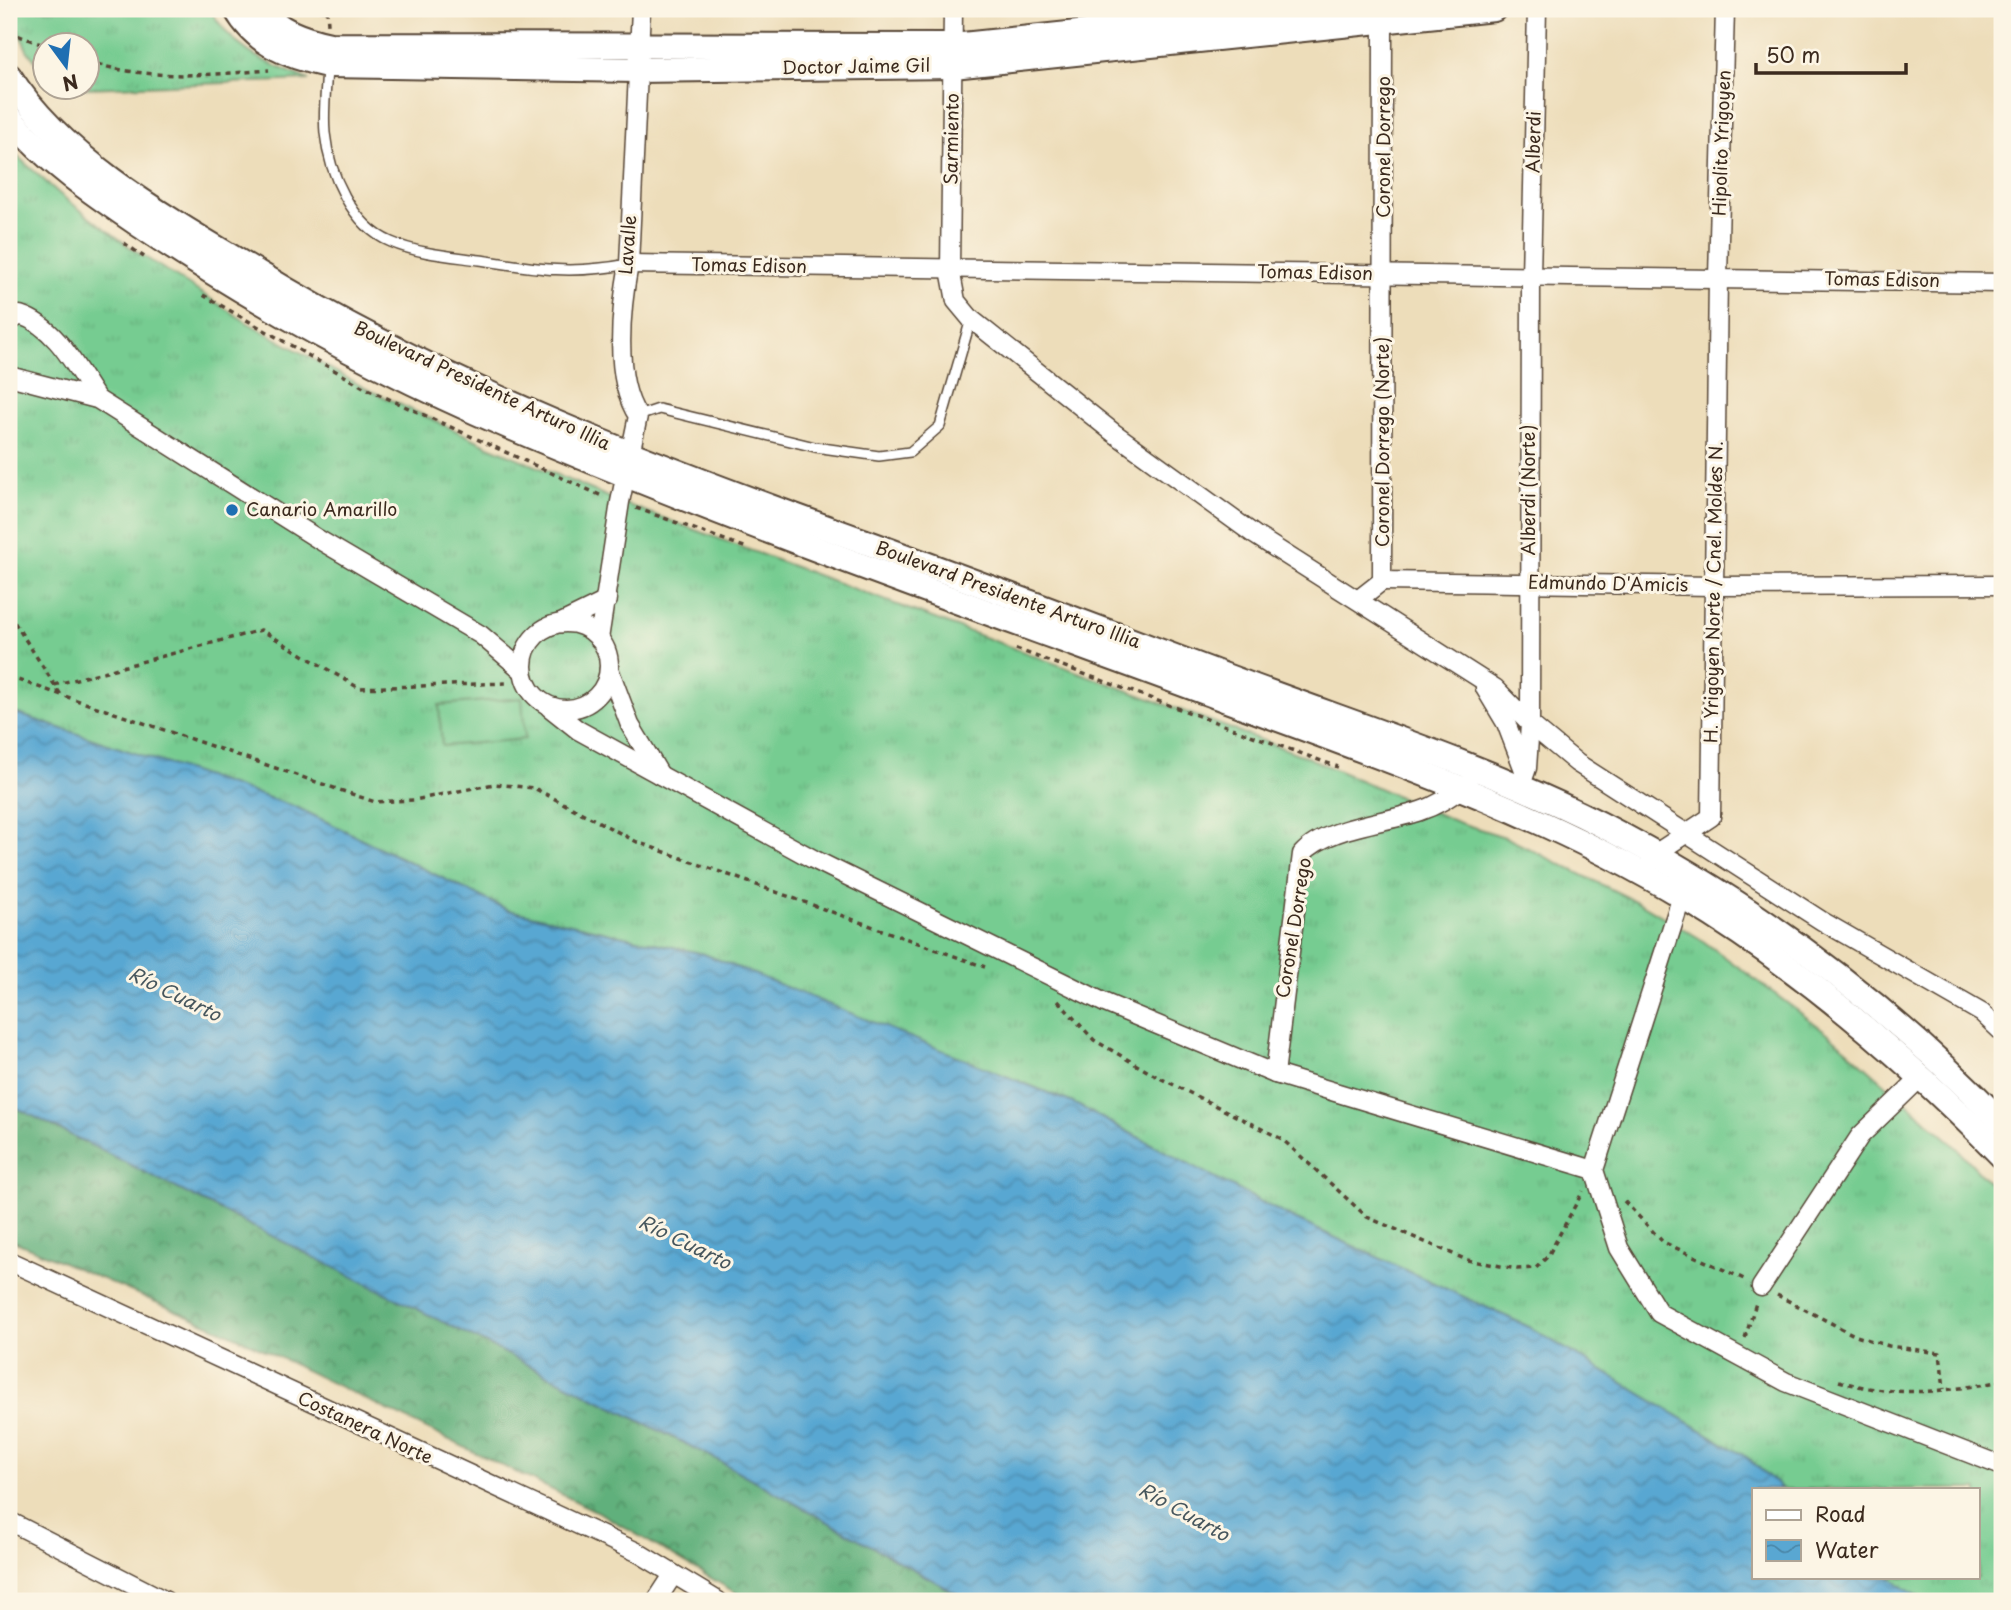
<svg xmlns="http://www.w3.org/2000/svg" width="2011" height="1610" viewBox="0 0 2011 1610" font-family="'Playpen Sans',sans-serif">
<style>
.grass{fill:url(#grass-tufts);stroke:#587b58;stroke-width:2}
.forest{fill:url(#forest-crowns);stroke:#4e6d4c;stroke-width:2}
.garden{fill:#76cc91;stroke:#587b58;stroke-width:2}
.water{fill:url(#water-waves);stroke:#4a6878;stroke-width:2}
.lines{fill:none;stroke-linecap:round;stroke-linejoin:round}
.lane-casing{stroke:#564535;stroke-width:12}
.street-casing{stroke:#564535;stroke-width:21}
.secondary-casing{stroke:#564535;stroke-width:28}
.path{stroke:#564535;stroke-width:3.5;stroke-dasharray:5 5;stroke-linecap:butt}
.lane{stroke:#fff;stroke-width:9}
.street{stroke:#fff;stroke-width:18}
.secondary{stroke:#fff;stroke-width:24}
.poi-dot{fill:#1f6fb2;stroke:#fcf5e5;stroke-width:2.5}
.labels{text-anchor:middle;stroke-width:6;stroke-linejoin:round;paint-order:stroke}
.street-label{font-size:18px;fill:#3b2a1e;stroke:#fcf5e5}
.poi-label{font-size:18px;fill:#3b2a1e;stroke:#fcf5e5;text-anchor:start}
.water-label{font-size:19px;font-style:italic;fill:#46565d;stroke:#fcf5e5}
</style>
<defs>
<pattern id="grass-tufts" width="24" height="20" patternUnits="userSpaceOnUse" patternTransform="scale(1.75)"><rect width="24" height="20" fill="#76cc91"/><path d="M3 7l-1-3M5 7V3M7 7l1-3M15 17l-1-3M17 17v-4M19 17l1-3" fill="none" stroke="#67af7d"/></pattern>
<pattern id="forest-crowns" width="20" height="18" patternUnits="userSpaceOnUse" patternTransform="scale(1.75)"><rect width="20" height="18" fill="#60b07b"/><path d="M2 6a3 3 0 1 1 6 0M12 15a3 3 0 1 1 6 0" fill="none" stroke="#508f64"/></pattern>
<pattern id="water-waves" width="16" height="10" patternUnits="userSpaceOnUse" patternTransform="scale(1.75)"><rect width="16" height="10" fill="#59a7d2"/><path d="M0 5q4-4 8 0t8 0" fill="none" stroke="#4b88aa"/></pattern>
</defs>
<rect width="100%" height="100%" fill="#fcf5e5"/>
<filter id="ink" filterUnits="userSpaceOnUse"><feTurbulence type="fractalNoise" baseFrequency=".0143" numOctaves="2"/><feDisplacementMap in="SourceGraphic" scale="14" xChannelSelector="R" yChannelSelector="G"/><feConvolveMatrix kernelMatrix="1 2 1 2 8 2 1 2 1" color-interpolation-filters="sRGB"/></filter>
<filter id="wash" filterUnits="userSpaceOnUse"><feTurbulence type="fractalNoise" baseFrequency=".00686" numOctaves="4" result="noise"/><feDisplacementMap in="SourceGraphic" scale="28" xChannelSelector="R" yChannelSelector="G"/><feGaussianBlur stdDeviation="1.57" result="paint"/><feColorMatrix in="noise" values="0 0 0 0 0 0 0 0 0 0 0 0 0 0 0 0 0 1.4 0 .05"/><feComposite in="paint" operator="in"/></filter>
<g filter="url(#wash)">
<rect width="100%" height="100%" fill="#edddba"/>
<g class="grass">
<path d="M9 9H210C234 52 265 62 309 80L57 89 88 88V46H46L45 74 27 50Z"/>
<path d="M9 149 62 196 131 248 248 323 367 389 489 446 620 502 1304 756 1457 822 1505 837 1643 905 1699 938 1829 1034 1952 1143 2002 1196V1601H1924L1888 1577H1978V1489H1782L1748 1458 1529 1327 1288 1216 1073 1103 704 954 508 910 296 807 9 711Z"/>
</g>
<path class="forest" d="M9 1104 712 1457 970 1601H750L600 1513 235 1336 9 1239Z"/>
<path class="garden" d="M522 698 525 739 442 746 439 705Z"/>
<path class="water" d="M9 711 296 807 508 910 704 954 1073 1103 1288 1216 1529 1327 1748 1458 1782 1489H1754V1577H1888L1924 1601H970L712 1457 9 1104Z"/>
</g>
<g filter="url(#ink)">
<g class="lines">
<defs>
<g id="lane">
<path d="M327 68C326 89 323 112 325 133 329 173 352 226 391 242 419 254 451 256 480 260 537 269 571 275 629 264"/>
<path d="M638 416 659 409 815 447 879 456 910 452 940 426 971 319"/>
</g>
<g id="street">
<path d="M953 9 950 269 956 301 971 319 1114 433 1255 535 1495 688 1530 724 1577 763 1822 921 1982 1013 2002 1032"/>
<path d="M629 264 2002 283"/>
<path d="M9 322 20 315C57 327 76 368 97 399"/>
<path d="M9 376 97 399 318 539 481 635 523 671"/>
<path d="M1382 581 1714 586 2002 585"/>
<path d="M1359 599 1382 581 1383 20"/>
<circle cx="566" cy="666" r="43"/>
<path d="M561 623 608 600"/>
<path d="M599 639 620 502 638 416C613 379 621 307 629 264L641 9"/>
<path d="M609 669 630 725 660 775"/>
<path d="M1485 688 1506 723 1524 770"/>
<path d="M549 707 578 730 813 859 1105 1003 1275 1074 1594 1170"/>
<path d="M1520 788 1527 768 1530 724 1531 276 1537 9"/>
<path d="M1650 863 1655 854 1711 817 1718 277 1725 9"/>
<path d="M1682 896 1594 1170 1619 1248 1659 1313 1786 1382 2002 1466"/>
<path d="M1275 1074 1302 854C1326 827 1385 823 1420 811 1439 805 1452 795 1468 784"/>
<path d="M9 1261 637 1552 718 1601"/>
<path d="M1761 1287 1860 1136 1921 1077"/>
<path d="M9 1521 166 1601"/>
<path d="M656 1601 673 1575"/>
</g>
<g id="secondary">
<path d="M236 9C256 44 289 57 327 65L636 70 953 66 1494 9"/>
<path d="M260 9C279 31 302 39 330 45L953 46 1305 9"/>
<path d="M9 76C63 161 173 222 258 273 450 390 663 469 874 545 996 590 1117 635 1239 681 1359 726 1485 766 1600 824 1750 901 1885 1002 2002 1123"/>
<path d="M9 117C48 164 100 198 150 232 264 308 384 373 510 427 745 527 986 611 1224 699 1381 757 1541 811 1685 898 1803 969 1906 1058 2002 1156"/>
</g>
</defs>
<use href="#lane" class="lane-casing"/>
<use href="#street" class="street-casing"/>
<use href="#secondary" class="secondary-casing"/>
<g class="path">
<path d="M310 9 327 11"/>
<path d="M327 9 328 24"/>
<path d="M9 32 46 46"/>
<path d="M88 61C143 81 211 75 269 70"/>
<path d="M124 243 144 257"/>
<path d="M203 295 367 389 602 496"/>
<path d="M636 508 747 548"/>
<path d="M9 614 61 695"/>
<path d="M1016 649 1338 767"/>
<path d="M9 677 375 802 414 800 494 784 534 788 637 842 985 967"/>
<path d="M54 685 261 630 359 688 509 683"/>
<path d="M1058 1001 1094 1040 1154 1075 1282 1139 1367 1217 1467 1260 1517 1269 1536 1268 1548 1256 1583 1191"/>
<path d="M1624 1201 1663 1242 1744 1279"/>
<path d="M1777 1295 1856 1336 1889 1346 1940 1353 1944 1389"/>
<path d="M1745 1338 1756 1303"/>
<path d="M1839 1381C1897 1398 1944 1392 2002 1381"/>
</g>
<use href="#lane" class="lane"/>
<use href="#street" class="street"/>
<use href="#secondary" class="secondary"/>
</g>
</g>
<circle class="poi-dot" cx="232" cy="510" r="7"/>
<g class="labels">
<g class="street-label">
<text transform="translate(856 67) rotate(-1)" y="6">Doctor Jaime Gil</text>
<text transform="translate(952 139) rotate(-89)" y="6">Sarmiento</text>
<text transform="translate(1534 142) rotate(-89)" y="6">Alberdi</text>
<text transform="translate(1722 143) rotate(-88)" y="6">Hipolito Yrigoyen</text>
<text transform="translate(1384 147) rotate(-90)" y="6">Coronel Dorrego</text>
<text transform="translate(628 245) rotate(-86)" y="6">Lavalle</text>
<text transform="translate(749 266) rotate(1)" y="6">Tomas Edison</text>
<text transform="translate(1315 273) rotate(1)" y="6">Tomas Edison</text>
<text transform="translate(1882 280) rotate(1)" y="6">Tomas Edison</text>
<text transform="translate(482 386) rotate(25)" y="6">Boulevard Presidente Arturo Illia</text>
<text transform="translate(1383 442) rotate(-90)" y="6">Coronel Dorrego (Norte)</text>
<text transform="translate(1529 490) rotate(-90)" y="6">Alberdi (Norte)</text>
<text transform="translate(1608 584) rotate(1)" y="6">Edmundo D'Amicis</text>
<text transform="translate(1714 592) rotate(-89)" y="6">H. Yrigoyen Norte / Cnel. Moldes N.</text>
<text transform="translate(1008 595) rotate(20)" y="6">Boulevard Presidente Arturo Illia</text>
<text transform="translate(1294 928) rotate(-81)" y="6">Coronel Dorrego</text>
<text transform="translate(365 1428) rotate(25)" y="6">Costanera Norte</text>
</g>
<g class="poi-label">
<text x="246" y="516">Canario Amarillo</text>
</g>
<g class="water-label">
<text transform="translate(175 994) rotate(26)" y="7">Río Cuarto</text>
<text transform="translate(685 1242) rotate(26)" y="7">Río Cuarto</text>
<text transform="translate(1184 1512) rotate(29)" y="7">Río Cuarto</text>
</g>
</g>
<rect width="2011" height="1610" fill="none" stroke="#fcf5e5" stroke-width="35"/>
<rect x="1752" y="1488" width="228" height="91" fill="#fcf5e5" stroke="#afa495" stroke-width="2"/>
<rect x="1766" y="1510" width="35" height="10" fill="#ffffff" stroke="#afa495" stroke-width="2"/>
<text x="1815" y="1522" font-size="21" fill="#3b2a1e">Road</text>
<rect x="1766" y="1540" width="35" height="21" fill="url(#water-waves)" stroke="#afa495" stroke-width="2"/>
<text x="1815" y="1558" font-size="21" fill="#3b2a1e">Water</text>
<g transform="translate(66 66) rotate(165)"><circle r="33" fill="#fcf5e5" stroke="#afa495" stroke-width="2"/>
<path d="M0-5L12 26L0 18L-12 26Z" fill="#1f6fb2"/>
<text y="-10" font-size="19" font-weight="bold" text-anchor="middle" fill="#3b2a1e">N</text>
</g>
<path d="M1756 63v10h150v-10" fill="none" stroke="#3b2a1e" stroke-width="3.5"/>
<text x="1766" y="63" font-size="21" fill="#3b2a1e" stroke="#fcf5e5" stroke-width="5" paint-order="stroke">50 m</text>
</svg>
